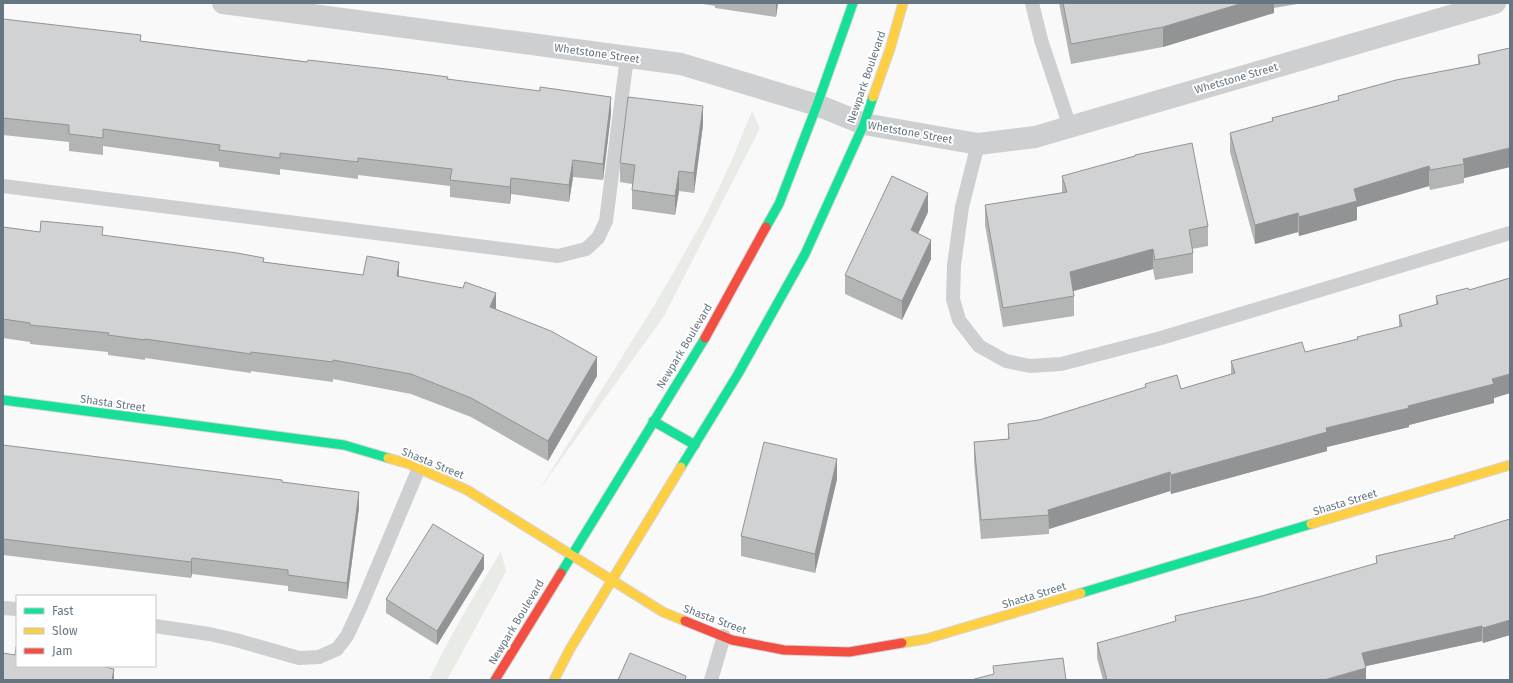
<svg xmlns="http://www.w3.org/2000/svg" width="1513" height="683" viewBox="0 0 1513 683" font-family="'Fira Sans',sans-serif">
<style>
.green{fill:#e8ebe6}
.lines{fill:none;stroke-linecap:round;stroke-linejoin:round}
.fast-casing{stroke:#d5d6d7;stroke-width:11}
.slow-casing{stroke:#d5d6d7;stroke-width:11}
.jam-casing{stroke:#d5d6d7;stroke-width:11}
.lane{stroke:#cecfd0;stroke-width:14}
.street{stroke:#cecfd0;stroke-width:22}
.fast{stroke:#16e098;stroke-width:9}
.slow{stroke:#ffcf43;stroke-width:9}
.jam{stroke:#f24e42;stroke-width:9}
.wall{fill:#b3b5b5}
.shaded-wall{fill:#929394}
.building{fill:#d0d2d3;stroke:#929394}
.labels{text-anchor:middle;stroke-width:4;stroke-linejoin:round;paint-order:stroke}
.street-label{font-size:11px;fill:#657683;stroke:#fff}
</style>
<rect width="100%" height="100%" fill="#f9f9f9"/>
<g class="green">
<path d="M752 111 760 128 664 316 539 490 652 309 680 261 708 211 731 162Z"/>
<path d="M501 551 506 572 447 680H429C450 635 476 593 501 551Z"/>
</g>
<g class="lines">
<defs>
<g id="fast">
<path d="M766 227 779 204 817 105 853 3"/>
<path d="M3 400 344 445 388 458"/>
<path d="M653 421 695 445"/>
<path d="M681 467 738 374 805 254 864 124 873 97"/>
<path d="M561 573 705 338"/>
<path d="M1081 593 1311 524"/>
</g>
<g id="slow">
<path d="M873 97 890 49 903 3"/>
<path d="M388 458 409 464 467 490 663 612 685 621"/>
<path d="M1311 524 1510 465"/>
<path d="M902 643 926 639 1081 593"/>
<path d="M554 680 570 649 681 467"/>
</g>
<g id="jam">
<path d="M705 338 766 227"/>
<path d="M685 621 732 640 784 650 849 652 902 643"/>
<path d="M495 680 561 573"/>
</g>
</defs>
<use href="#fast" class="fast-casing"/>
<use href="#slow" class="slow-casing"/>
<use href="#jam" class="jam-casing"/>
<g class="lane">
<path d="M1032 3 1041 40 1070 127"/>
<path d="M978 144 962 207 954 265 953 299 959 320 979 346 1006 361 1030 366 1061 364 1161 338 1510 233"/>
<path d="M3 186 558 256 586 249 598 238 606 221 627 57"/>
<path d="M3 608 17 609"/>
<path d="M155 626 209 634 236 640 299 658 319 657 337 649 347 636 361 606 419 468"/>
<path d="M711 680 724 636"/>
</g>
<path class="street" d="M223 3 681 64 817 105 864 124 978 144 1035 137 1495 3"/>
<use href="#fast" class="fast"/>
<use href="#slow" class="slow"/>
<use href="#jam" class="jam"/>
</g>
<g class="wall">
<path d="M697 3H778L776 17 715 8V6Z"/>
<path d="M1059 3H1303L1274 8V13L1163 47 1071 64Z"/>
<path d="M3 19 141 41 448 79 611 114 603 180 573 177 569 202 511 194 510 204 450 197V186L358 175V179L280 169V175L219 167V162L103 146V155L69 151V142L3 135Z"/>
<path d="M1510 48V167L1464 178V183L1430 190 1429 186 1357 207V220L1299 236 1298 232 1255 244 1230 152V133L1272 122V118L1338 100V96L1478 64V55Z"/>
<path d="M703 125 694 193 679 191 675 215 632 209V184L620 182V163Z"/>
<path d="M1062 176 1208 226V246L1192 249 1193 253V273L1155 280 1153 269 1073 291 1074 296V316L1003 327 985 225V205L1062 193Z"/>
<path d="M928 212 918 233 931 259 902 320 845 294V275Z"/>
<path d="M3 227 40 232 103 235 264 262 363 275 399 277 496 309 597 376 548 461 471 417 411 394 333 379V382L251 371V373L145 358V360L108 355V352L30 344V342L3 338Z"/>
<path d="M1510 278V393L1494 398V403L1409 425V427L1327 447V451L1171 494 1170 491 1049 529V534L981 539 974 462V442L1008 439V424L1039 420 1145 388V384L1181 389 1231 374V361L1305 352 1357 339 1399 327V315L1436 305V296L1469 290Z"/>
<path d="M3 446 282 482 359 508 347 599 288 591V586L192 574 191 578 3 555Z"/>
<path d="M837 479 815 573 741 556V536Z"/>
<path d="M1510 519V635L1483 643 1482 641 1366 666V680H1103L1097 658V643L1175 622V616L1262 596 1376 564V556L1454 539V536Z"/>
<path d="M484 569 437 645 386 613V599Z"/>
</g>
<g class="shaded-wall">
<path d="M776 3H778L776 17Z"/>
<path d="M1243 3H1274V13L1163 47V27Z"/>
<path d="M611 97V114L603 180V164Z"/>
<path d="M703 106V125L694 193V173Z"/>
<path d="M1510 148V167L1464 178V164L1463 159Z"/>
<path d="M573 160V177L569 202V185Z"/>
<path d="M1429 166V186L1357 207V220L1299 236V217L1354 189Z"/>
<path d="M679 171V191L675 215V196Z"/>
<path d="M511 178V194L510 204V187Z"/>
<path d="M928 193V212L911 249V230Z"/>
<path d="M1298 213V232L1255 244V225Z"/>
<path d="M931 240V259L902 320V301Z"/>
<path d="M1153 249V269L1070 292V272Z"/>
<path d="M399 262V281L397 276Z"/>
<path d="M496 293V312L490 307Z"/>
<path d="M597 357V376L548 461V441Z"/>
<path d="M1510 374V393L1494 398V403L1409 425V427L1327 447V451L1171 494V475L1326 428 1408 406Z"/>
<path d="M837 459V479L815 573V554Z"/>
<path d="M1170 472V491L1049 529 1048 510Z"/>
<path d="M359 492V508L347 599V583Z"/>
<path d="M484 555V569L437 645V631Z"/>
<path d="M192 558V574L191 578V562Z"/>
<path d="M1510 620V635L1483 643V628Z"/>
<path d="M1482 626V641L1362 667V653Z"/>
<path d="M1366 668V680H1324Z"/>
<path d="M114 669V680H112Z"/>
</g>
<g class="building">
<path d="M1063 3H1243L1163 27 1071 44Z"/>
<path d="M3 19 141 35 140 41 218 51 307 62 308 60 386 69 448 77 447 79 540 91V87L611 97 603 164 573 160 569 185 511 178 510 187 450 180 452 169 358 158V162L280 153V158L219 150 220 145 103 129V138L69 134V125L3 118Z"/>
<path d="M1510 48V148L1463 159 1464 164 1430 170 1429 166 1354 189 1357 201 1299 217 1298 213 1255 225 1230 133 1273 121 1272 118 1339 100 1338 96 1396 80 1480 64 1478 55Z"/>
<path d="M628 97 703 106 694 173 679 171 675 196 632 190 635 165 620 163Z"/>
<path d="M1192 143 1208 226 1189 230 1193 253 1155 260 1153 249 1070 272 1074 296 1003 308 985 205 1067 192 1062 176 1135 156V155Z"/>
<path d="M892 176 928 193 911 230 931 240 902 301 845 275Z"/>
<path d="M41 221 103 227 102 235 237 253 264 258 263 262 363 275 367 256 399 262 397 276 463 288 465 282 496 293 490 307 551 331 597 357 548 441 471 398 411 374 333 360V362L251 352V354L145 339V340L108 335 109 333 30 325V323L3 319V227L40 232Z"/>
<path d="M1510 278V374L1492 379 1494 384 1408 406 1409 408 1326 428 1327 432 1171 475 1170 472 1048 510 1049 515 981 520 974 442 1009 439 1008 424 1039 420 1146 387 1145 384 1177 375 1181 389 1235 373 1231 361 1302 342 1305 352 1358 339 1357 337 1402 326 1399 315 1438 304 1436 296 1468 288 1469 290Z"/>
<path d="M764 442 837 459 815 554 741 536Z"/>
<path d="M3 445 282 480V482L359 492 347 583 288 575V570L192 558 191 562 3 539Z"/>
<path d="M1510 519V620L1483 628 1482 626 1362 653 1366 668 1324 680H1107L1097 643 1176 621 1175 616 1262 596 1377 563 1376 556 1455 538 1454 536Z"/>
<path d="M433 524 484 555 437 631 386 599Z"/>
<path d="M16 647H17V666H101L114 669 112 680H3V653L15 655Z"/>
<path d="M630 653 686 676 685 680H618Z"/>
<path d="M1063 658 1066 680H971L994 674 993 666Z"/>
</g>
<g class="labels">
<g class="street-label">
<text transform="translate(597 53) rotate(8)" y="4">Whetstone Street</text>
<text transform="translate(866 77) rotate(-71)" y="4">Newpark Boulevard</text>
<text transform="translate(1236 78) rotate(-16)" y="4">Whetstone Street</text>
<text transform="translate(910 132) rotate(10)" y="4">Whetstone Street</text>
<text transform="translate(684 346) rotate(-59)" y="4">Newpark Boulevard</text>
<text transform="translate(113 403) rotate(8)" y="4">Shasta Street</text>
<text transform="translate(433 463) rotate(22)" y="4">Shasta Street</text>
<text transform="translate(1345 502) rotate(-17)" y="4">Shasta Street</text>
<text transform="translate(1034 595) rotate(-17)" y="4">Shasta Street</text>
<text transform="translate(715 619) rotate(20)" y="4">Shasta Street</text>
<text transform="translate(516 622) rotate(-59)" y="4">Newpark Boulevard</text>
</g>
</g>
<rect width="1513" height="683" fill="none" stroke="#657683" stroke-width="8"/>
<rect x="16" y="595" width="140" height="72" fill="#ffffff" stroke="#c1c8cd"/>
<rect x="24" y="608" width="20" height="6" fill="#16e098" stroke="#c1c8cd"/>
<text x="52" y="615" font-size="12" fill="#657683">Fast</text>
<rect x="24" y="628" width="20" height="6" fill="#ffcf43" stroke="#c1c8cd"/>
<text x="52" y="635" font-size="12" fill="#657683">Slow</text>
<rect x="24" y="648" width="20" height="6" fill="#f24e42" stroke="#c1c8cd"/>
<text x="52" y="655" font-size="12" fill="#657683">Jam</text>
</svg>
